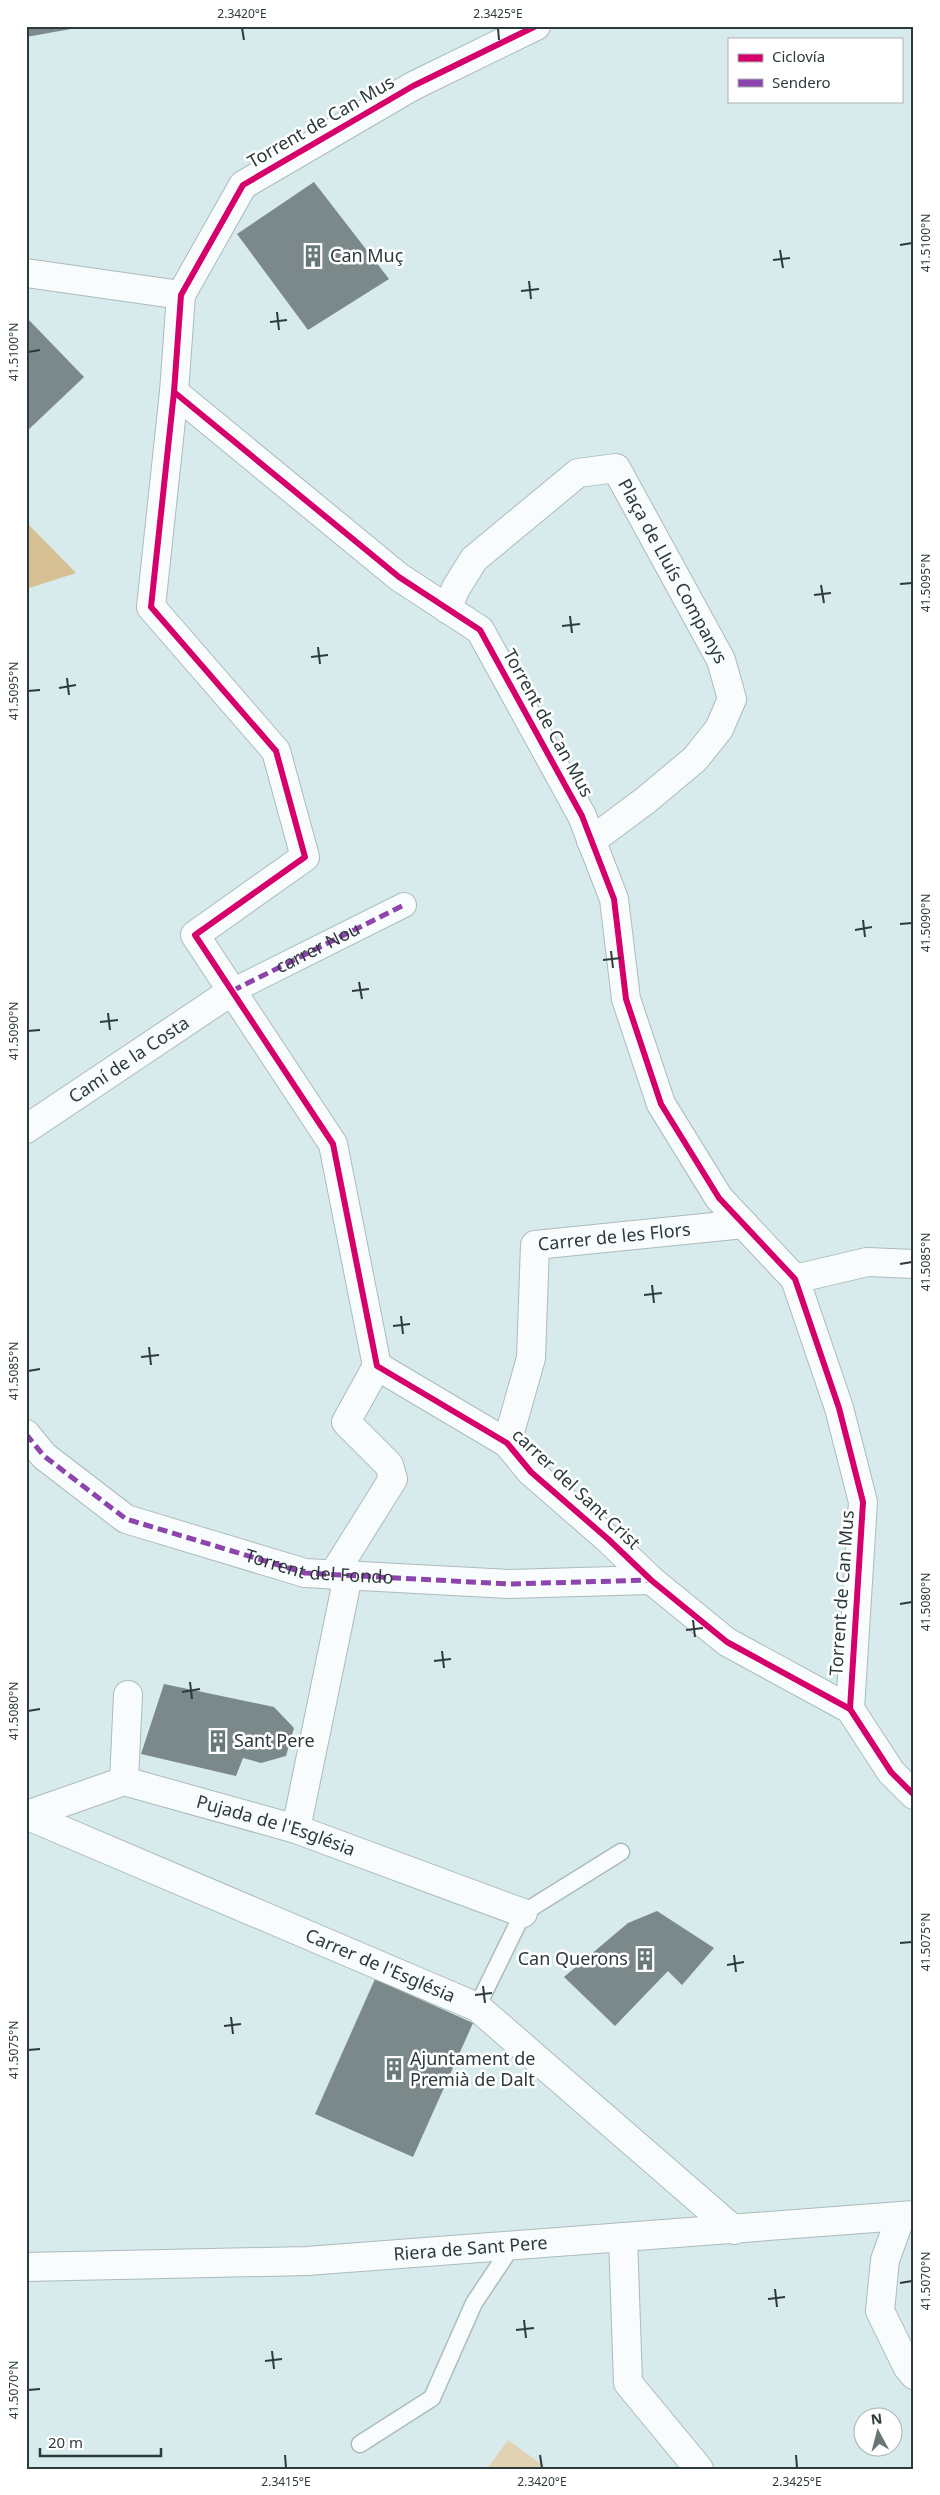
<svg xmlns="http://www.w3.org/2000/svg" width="940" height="2495" viewBox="0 0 940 2495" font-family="'Noto Sans',sans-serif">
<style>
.green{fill:#e0d2b3}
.forest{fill:#d6bf92}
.building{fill:#7b898b}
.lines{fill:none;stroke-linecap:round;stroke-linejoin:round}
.service-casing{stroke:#acbbbc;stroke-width:19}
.pedestrian-casing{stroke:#acbbbc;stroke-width:26}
.minor-casing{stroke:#acbbbc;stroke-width:30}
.tertiary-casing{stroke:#acbbbc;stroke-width:30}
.service{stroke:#f9fcfc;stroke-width:16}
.pedestrian{stroke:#f9fcfc;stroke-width:24}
.minor{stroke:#f9fcfc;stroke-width:28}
.tertiary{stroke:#f9fcfc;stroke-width:28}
.quiet{stroke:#8e44ad;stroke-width:5;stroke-dasharray:10 5;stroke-linecap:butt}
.cycleway-casing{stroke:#fff;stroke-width:9}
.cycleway{stroke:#d6006c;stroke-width:6}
.ticks{fill:none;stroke:#2d3a3b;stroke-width:2}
.labels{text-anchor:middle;stroke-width:5;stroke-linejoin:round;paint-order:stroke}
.street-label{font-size:18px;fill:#2d3a3b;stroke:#fff}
.poi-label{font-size:18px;fill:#2d3a3b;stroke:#fff;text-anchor:start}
.neatline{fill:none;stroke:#2d3a3b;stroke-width:2}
.ticks-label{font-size:12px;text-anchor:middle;fill:#2d3a3b}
</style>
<rect width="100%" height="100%" fill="#d7eaec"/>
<path class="green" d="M508 2440 548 2469H487Z"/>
<g class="forest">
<path d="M26 522 76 573 26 589Z"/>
<path d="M91 2467 172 2469H62Z"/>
</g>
<g class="building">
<path d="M26 26H81L82 27 26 37Z"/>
<path d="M314 182 389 279 308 330 237 234Z"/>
<path d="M26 317 84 377 26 432Z"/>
<path d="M164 1684 274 1707 294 1728 286 1756 261 1763 243 1758 236 1776 141 1754Z"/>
<path d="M657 1911 714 1948 682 1985 668 1971 615 2026 564 1977 628 1923Z"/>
<path d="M375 1979 473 2023 413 2157 315 2114Z"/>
</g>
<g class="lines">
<defs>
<g id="service">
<path d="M477 2007 523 1913 621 1852"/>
<path d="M360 2444 432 2398 474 2303 512 2246"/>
</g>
<g id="pedestrian">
<path id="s1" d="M232 991 404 905"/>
</g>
<g id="minor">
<path d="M536 26 413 86 243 185 181 295 174 392 399 577 480 630 582 816 614 899 626 999 661 1104 719 1198 795 1279 839 1408 863 1502 850 1709"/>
<path d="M26 273 181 295"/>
<path d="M174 392 151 607 276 751 305 857 195 935 333 1144 377 1366 507 1443 531 1472 608 1539 651 1580 727 1642 850 1709 891 1772 914 1795"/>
<path id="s2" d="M447 609 456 588 474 559 578 473 616 468 721 660 732 699 719 729 695 759 646 800 591 841"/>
<path id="s3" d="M26 1129 232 991"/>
<path d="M795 1279 867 1262 914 1264"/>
<path d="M26 1434 44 1456 126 1519 305 1573 509 1584 651 1580"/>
<path id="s4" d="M507 1443 531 1358 535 1245 744 1224"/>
<path d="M333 1575 393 1479 389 1465 346 1422 377 1366"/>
<path d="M124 1781 128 1695"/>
<path id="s5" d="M26 1815 477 2007 734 2230"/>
<path id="s6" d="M27 1815 124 1781 296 1829 523 1913"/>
<path d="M296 1829 348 1576"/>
<path d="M623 2237 628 2383 699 2469"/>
<path id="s7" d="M26 2267 307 2261 914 2215"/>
</g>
<path id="tertiary" d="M901 2216 885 2260 880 2311 908 2368 914 2375"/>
</defs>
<use href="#service" class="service-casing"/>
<use href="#pedestrian" class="pedestrian-casing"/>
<use href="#minor" class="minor-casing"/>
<use href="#tertiary" class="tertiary-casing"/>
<use href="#service" class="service"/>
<use href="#pedestrian" class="pedestrian"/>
<use href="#minor" class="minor"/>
<use href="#tertiary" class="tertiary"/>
<g class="quiet">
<path d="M232 991 404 905"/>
<path id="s8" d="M26 1434 44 1456 126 1519 305 1573 509 1584 651 1580"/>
</g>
<defs>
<g id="cycleway">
<path d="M536 26 413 86 243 185 181 295 174 392 399 577 480 630 582 816 614 899 626 999 661 1104 719 1198 795 1279 839 1408 863 1502 850 1709"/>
<path d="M174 392 151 607 276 751 305 857 195 935 333 1144 377 1366 507 1443 531 1472 608 1539 651 1580 727 1642 850 1709 891 1772 914 1795"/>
</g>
</defs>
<use href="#cycleway" class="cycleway-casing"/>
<use href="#cycleway" class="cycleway"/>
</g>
<path class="ticks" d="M242 28 244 40M498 28 499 40M900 245 912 243M780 250 783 268M773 260 790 258M529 281 531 299M521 291 539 289M277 312 279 330M270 322 287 320M28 352 40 350M900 584 912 583M821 585 824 603M814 595 831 593M570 616 572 633M562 626 580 624M318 647 320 664M311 657 328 655M67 678 69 695M59 688 76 685M28 691 40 690M863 920 865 937M900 924 912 923M855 930 872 927M611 951 613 968M603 960 621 958M359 982 362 999M352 991 369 989M108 1013 110 1030M100 1022 118 1020M28 1031 40 1030M900 1264 912 1262M652 1285 654 1303M644 1295 662 1293M401 1316 403 1334M393 1326 410 1324M149 1347 151 1365M141 1357 159 1355M28 1371 40 1369M900 1604 912 1602M693 1620 695 1637M686 1630 703 1628M442 1651 444 1668M434 1661 451 1659M190 1682 192 1699M182 1692 200 1689M28 1711 40 1709M900 1943 912 1942M734 1955 736 1972M727 1965 744 1962M483 1986 485 2003M475 1995 492 1993M231 2017 233 2034M224 2026 241 2024M28 2050 40 2049M900 2283 912 2281M775 2289 777 2307M768 2299 785 2297M524 2320 526 2338M516 2330 534 2328M272 2351 274 2369M265 2361 282 2359M28 2390 40 2389M285 2455 286 2468M540 2455 542 2468M796 2455 797 2468"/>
<defs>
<symbol id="building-bare" viewBox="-9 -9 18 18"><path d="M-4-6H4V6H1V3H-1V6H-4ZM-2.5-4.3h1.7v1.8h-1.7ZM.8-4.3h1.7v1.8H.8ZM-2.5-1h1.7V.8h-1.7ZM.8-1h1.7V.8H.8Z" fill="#687879" stroke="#fff" stroke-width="2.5" paint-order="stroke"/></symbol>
</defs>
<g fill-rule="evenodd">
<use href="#building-bare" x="297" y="240" width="32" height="32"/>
<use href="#building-bare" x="202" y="1725" width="32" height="32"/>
<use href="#building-bare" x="629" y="1943" width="32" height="32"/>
<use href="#building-bare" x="378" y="2053" width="32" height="32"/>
</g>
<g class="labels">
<g class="street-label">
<text transform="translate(321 122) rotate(-30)" y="6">Torrent de Can Mus</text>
<text dy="6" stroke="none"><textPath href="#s2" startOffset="348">Plaça de Lluís Companys</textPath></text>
<text transform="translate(548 723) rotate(61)" y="6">Torrent de Can Mus</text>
<text dy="6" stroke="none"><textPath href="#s1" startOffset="96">carrer Nou</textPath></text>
<text dy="6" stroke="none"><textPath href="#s3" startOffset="124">Camí de la Costa</textPath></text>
<text dy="6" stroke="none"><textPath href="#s4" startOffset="281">Carrer de les Flors</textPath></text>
<text transform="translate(576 1489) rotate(43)" y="6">carrer del Sant Crist</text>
<text dy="6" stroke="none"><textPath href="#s8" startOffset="332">Torrent del Fondo</textPath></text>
<text transform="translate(842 1593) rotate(-86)" y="6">Torrent de Can Mus</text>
<text dy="6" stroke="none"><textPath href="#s6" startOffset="261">Pujada de l'Església</textPath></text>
<text dy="6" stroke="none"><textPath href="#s5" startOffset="385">Carrer de l'Església</textPath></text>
<text dy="6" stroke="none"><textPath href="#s7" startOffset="445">Riera de Sant Pere</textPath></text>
</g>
<g class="poi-label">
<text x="330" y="262">Can Muç</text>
<text x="234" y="1747">Sant Pere</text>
<text x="628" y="1965" text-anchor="end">Can Querons</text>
<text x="410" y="2065">Ajuntament de<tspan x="410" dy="21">Premià de Dalt</tspan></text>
</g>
</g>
<rect width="940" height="2495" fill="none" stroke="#ffffff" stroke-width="55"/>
<rect x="728" y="38" width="175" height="65" fill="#ffffff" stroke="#abb0b1"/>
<rect x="738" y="54" width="25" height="8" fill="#d6006c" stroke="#abb0b1"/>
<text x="772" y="62" font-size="15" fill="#2d3a3b">Ciclovía</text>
<rect x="738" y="79" width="25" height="8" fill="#8e44ad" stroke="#abb0b1"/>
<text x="772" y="88" font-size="15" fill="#2d3a3b">Sendero</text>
<g transform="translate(878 2432) rotate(353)"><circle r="24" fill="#ffffff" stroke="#abb0b1"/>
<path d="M0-4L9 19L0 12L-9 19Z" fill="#687879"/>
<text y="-8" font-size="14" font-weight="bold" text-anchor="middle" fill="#2d3a3b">N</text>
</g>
<path d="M40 2448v8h121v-8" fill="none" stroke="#2d3a3b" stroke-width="2.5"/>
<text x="48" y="2448" font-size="15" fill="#2d3a3b" stroke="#ffffff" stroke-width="4" paint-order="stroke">20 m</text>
<rect x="28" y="28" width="884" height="2440" class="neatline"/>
<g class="ticks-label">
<text x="242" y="18">2.3420°E</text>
<text x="498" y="18">2.3425°E</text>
<text transform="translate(926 243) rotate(-90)" y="4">41.5100°N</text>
<text transform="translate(14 352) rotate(-90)" y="4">41.5100°N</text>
<text transform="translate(926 583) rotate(-90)" y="4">41.5095°N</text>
<text transform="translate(14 691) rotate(-90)" y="4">41.5095°N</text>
<text transform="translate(926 923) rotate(-90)" y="4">41.5090°N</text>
<text transform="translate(14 1031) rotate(-90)" y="4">41.5090°N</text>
<text transform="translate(926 1262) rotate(-90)" y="4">41.5085°N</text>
<text transform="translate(14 1371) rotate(-90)" y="4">41.5085°N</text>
<text transform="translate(926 1602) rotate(-90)" y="4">41.5080°N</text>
<text transform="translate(14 1711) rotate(-90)" y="4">41.5080°N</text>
<text transform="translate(926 1942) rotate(-90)" y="4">41.5075°N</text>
<text transform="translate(14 2050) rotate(-90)" y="4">41.5075°N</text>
<text transform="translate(926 2281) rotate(-90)" y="4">41.5070°N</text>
<text transform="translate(14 2390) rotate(-90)" y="4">41.5070°N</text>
<text x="286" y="2486">2.3415°E</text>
<text x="542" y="2486">2.3420°E</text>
<text x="797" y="2486">2.3425°E</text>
</g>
</svg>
